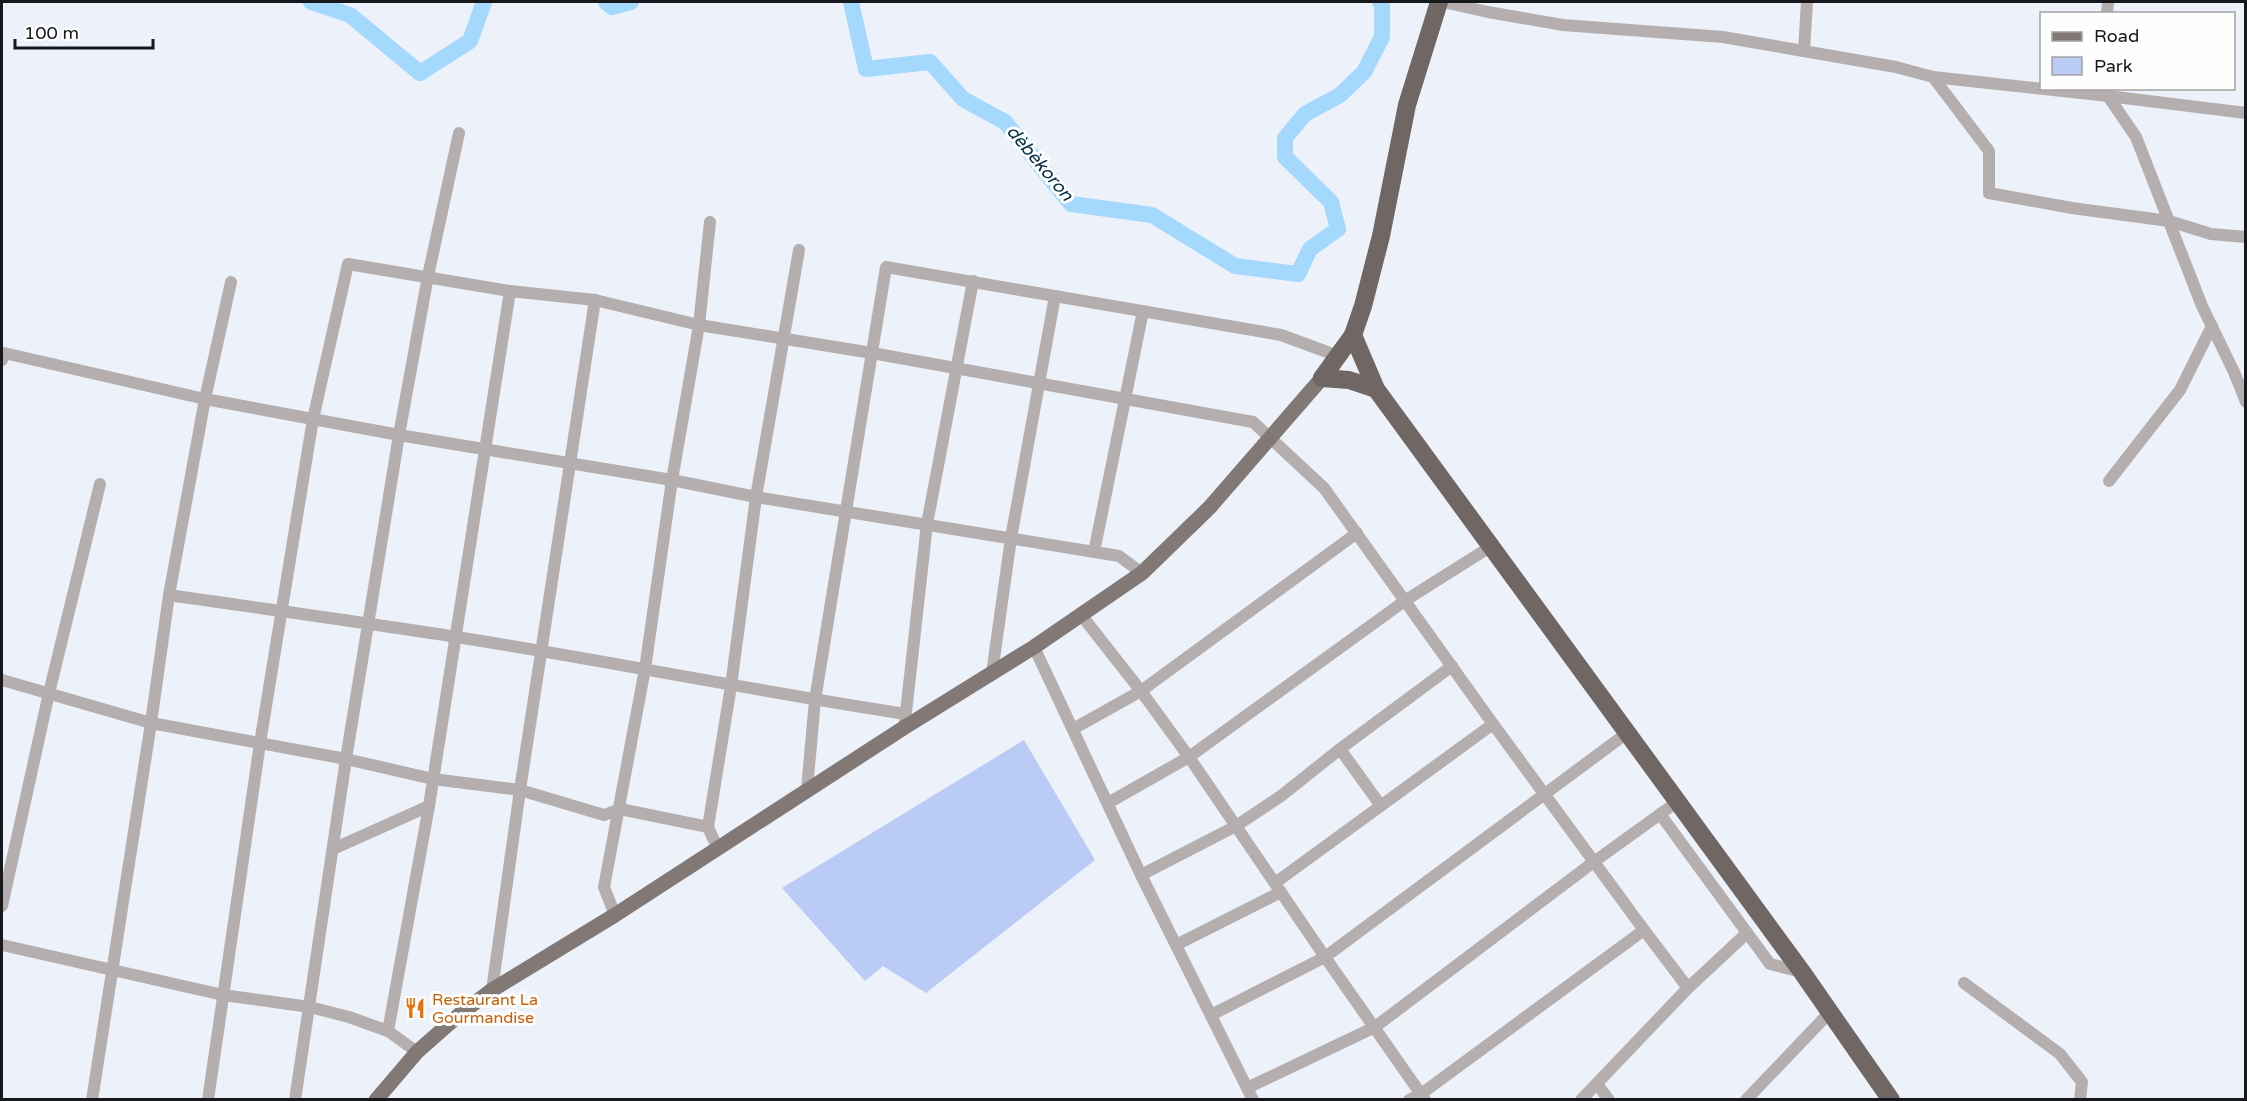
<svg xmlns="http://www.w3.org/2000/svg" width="2247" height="1101" viewBox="0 0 2247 1101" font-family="'Varela Round',sans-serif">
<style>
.green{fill:#bacbf5}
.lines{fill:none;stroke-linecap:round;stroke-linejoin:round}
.river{stroke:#a4d8fc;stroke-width:16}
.minor{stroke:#b4afae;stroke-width:12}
.major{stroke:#827976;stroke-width:15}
.highway{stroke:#706663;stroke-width:18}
.labels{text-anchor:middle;stroke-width:6;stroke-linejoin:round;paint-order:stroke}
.food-label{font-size:16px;fill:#c56008;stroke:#fefefe;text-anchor:start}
.water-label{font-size:18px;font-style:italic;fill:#022e46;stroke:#fefefe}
</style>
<rect width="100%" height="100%" fill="#ecf1fa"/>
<path class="green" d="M1024 740 1095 860 926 993 883 966 865 981 782 888Z"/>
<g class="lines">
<g class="river">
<path d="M311 2 350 15 420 73 470 41 484 2"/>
<path d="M606 2 612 7 631 2"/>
<path d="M851 2 866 69 930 62 963 99 1005 122 1071 204 1152 215 1235 266 1298 274 1310 249 1338 229 1331 202 1285 157V138L1305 114 1340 95 1364 72 1382 37V6L1380 2"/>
</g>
<g class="minor">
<path d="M1443 2 1488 12 1563 25 1723 37 1896 67 1933 77 2108 96 2246 113"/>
<path d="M2107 14 2108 2"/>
<path d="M1804 51 1807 2"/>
<path d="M1933 77 1989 151V193L2072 208 2169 221 2211 234 2246 237"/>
<path d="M2108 96 2136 137 2202 306 2234 372 2246 402"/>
<path d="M2 360 4 353 205 399 399 435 672 480 756 497 1119 556 1142 573"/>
<path d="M2109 481 2180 390 2212 326"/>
<path d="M1094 552 1143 311"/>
<path d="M169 595C265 609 361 622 457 637 607 661 756 691 906 714"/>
<path d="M1082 616 1141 691 1189 757 1325 957 1425 1100"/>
<path d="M1034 647 1141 875 1253 1100"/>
<path d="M992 673 1011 538 1055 296"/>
<path d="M2 680 151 723 346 759 433 779 520 790 604 815 620 809 708 827"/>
<path d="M905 721 927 524 973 281"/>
<path d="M1073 729 1141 691 1357 533"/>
<path d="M1340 749 1381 806"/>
<path d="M807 789 815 700 886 267 1281 335 1338 356"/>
<path d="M1108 803 1189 757 1406 600 1490 547"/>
<path d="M1660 814 1770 964 1802 972"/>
<path d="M717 847 708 827 731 686 756 497 799 250"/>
<path d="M333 849 429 806"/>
<path d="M1141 875 1236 826 1281 796 1340 749 1452 666"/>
<path d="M1275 883 1493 724"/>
<path d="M2 906 49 693 100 484"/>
<path d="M615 915 604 887 645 669 672 480 699 325 710 222"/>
<path d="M2 945 223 995 310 1007 349 1017 388 1031 417 1052"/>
<path d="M1176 945 1281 892"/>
<path d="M1964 983 2060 1054 2082 1082 2080 1100"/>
<path d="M492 990 520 790 595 300"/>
<path d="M1211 1015 1325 957 1627 733"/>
<path d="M388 1031 429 806 510 291"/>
<path d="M1597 1084 1609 1100"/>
<path d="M1247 1088 1375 1027 1595 861 1677 802"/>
<path d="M92 1100 151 723 169 595 205 399 231 282"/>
<path d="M208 1100 260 743 313 419 348 264 510 291 595 300 699 325 872 353 1253 422 1324 488 1493 724 1644 930 1688 988"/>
<path d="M295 1100 346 759 399 435 428 276 459 133"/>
<path d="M1409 1100 1421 1094 1644 930"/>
<path d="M1581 1100 1688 988 1747 933"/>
<path d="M1746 1100 1829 1013"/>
</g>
<path class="major" d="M376 1100 417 1052 460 1014 492 990 615 915 905 727 1034 647 1142 573 1210 507 1322 378"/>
<g class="highway">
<path d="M1353 335 1376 389 1802 972 1891 1100"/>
<path d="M1322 378 1353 335 1363 306 1381 236 1407 105 1439 2"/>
<path d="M1322 378 1349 380 1376 389"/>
</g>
</g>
<defs>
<symbol id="restaurant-bare" viewBox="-9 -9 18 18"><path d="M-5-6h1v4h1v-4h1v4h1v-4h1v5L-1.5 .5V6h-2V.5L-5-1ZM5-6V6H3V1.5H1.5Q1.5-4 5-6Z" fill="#e8710a" stroke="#fefefe" stroke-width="2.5" paint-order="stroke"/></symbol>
</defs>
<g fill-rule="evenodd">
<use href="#restaurant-bare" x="400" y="993" width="30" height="30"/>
</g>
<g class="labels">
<g class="food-label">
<text x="432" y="1005">Restaurant La<tspan x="432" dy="18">Gourmandise</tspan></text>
</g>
<g class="water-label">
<text transform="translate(1040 163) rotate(50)" y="6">dèbèkoron</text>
</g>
</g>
<rect width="2247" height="1101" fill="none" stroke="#17181b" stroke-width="6"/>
<rect x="2040" y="12" width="195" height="78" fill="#fefefe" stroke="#a2a2a3" stroke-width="1.5"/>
<rect x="2052" y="32" width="30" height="9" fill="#827976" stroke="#a2a2a3" stroke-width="1.5"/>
<text x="2094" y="42" font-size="18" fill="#17181b">Road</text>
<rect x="2052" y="57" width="30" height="18" fill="#bacbf5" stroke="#a2a2a3" stroke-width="1.5"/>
<text x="2094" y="72" font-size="18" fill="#17181b">Park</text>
<path d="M15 39v9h138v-9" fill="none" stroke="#17181b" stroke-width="3"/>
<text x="24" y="39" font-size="18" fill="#17181b" stroke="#fefefe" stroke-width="4.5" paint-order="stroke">100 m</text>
</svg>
